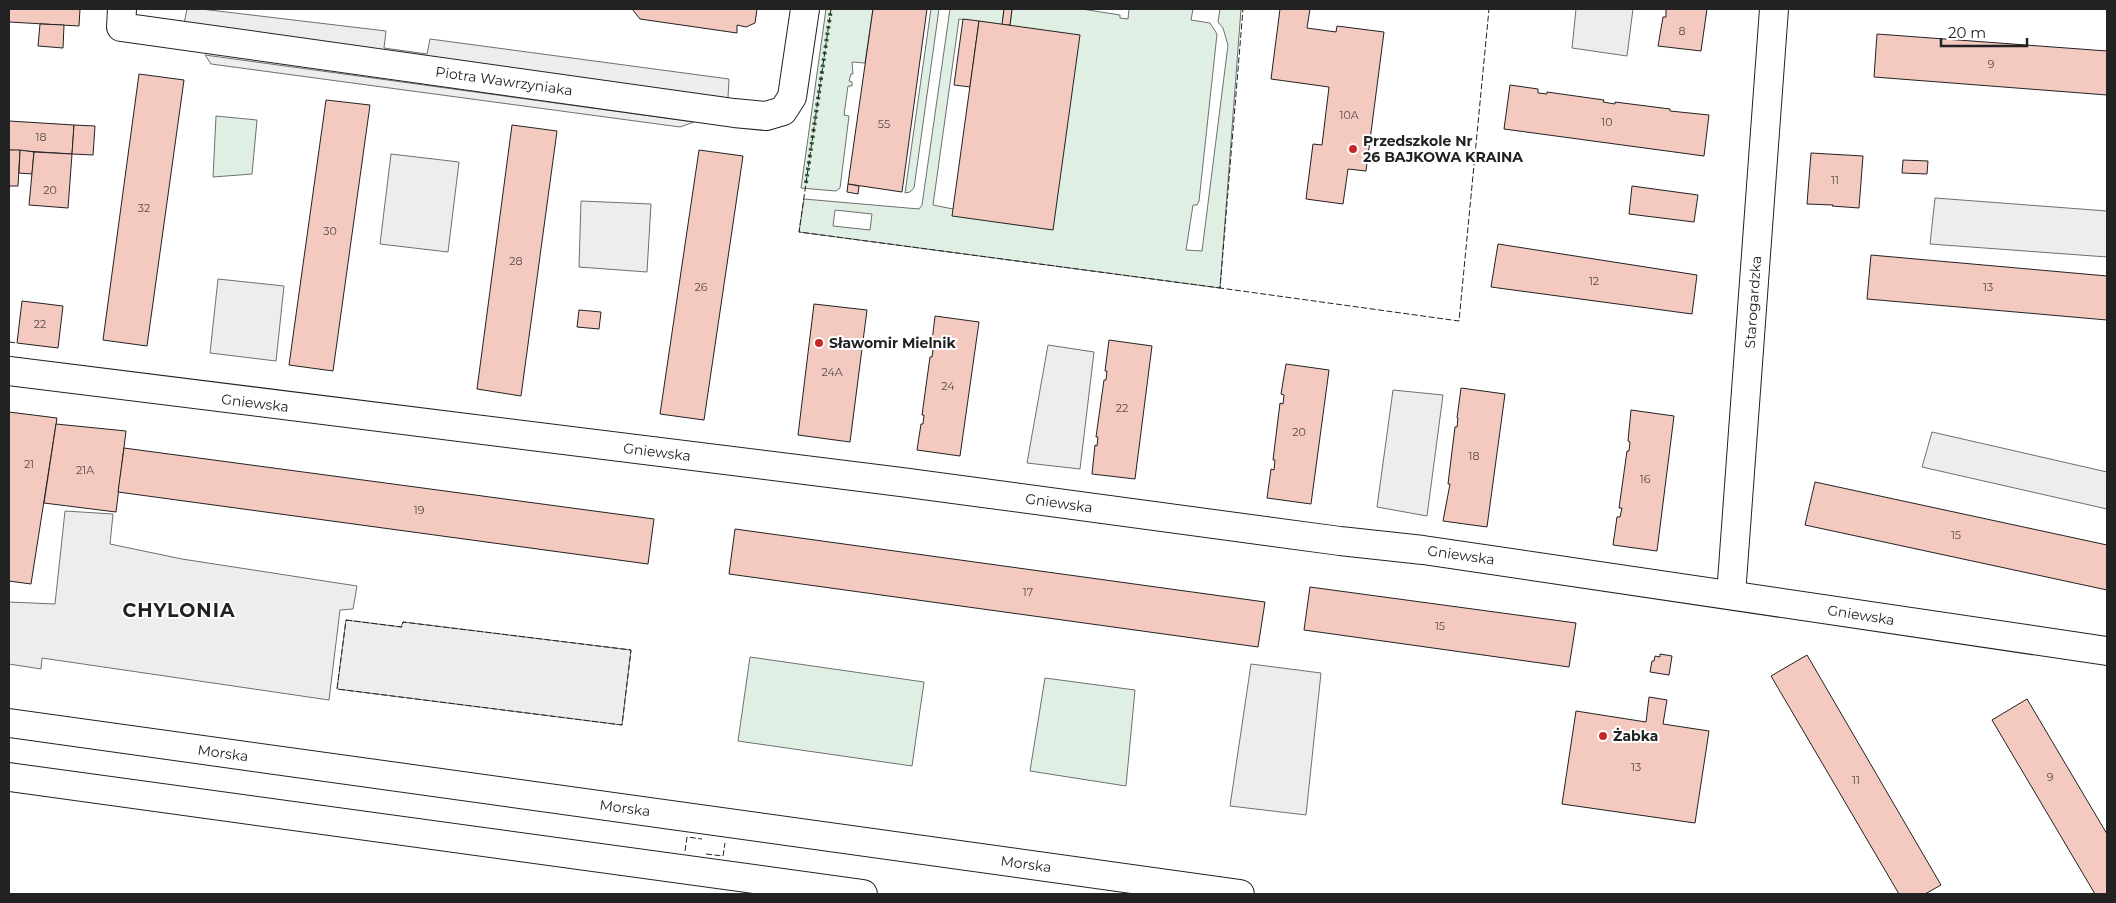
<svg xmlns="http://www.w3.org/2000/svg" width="2116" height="903" viewBox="0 0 2116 903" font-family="Montserrat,sans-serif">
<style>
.green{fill:#e0efe3;stroke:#6f6f6f;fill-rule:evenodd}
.parking{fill:#ededed;stroke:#6f6f6f}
.building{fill:#f3c9c0;stroke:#222}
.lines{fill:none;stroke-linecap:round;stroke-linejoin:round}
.minor-casing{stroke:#222;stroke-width:30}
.major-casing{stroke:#222;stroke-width:30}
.minor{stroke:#fff;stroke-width:28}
.major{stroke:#fff;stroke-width:28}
.hedge{stroke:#2f5e38;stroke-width:4;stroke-dasharray:2.5 4;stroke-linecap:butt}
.fence{stroke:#222;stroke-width:1;stroke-dasharray:6 2.5;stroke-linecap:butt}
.poi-dot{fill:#c62828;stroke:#fff;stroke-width:2}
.labels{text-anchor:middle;stroke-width:4;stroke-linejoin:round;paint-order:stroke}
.number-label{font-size:11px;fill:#564c4a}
.street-label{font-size:14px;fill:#222;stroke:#fff}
.poi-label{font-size:14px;font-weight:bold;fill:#222;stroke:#fff;text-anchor:start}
.district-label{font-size:19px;font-weight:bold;letter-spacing:1px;fill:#222;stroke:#fff}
</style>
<rect width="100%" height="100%" fill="#fff"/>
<g class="green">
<path d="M826 9H873L865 63 852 62 853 74H851L849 81 852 82V86H848L844 115 849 116 840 188 836 191 801 188Z"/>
<path d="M931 9H939L914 188 910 192 905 193Z"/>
<path d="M950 9H1004L1002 25 959 19 933 205 953 209 1010 25 1012 9H1082L1120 15V18L1128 19 1129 9H1193L1191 20 1210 23 1217 34 1199 201 1197 205H1193L1186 250 1202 251 1228 45 1223 28 1218 22 1220 9H1241L1220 288 799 232 804 199 919 209 922 205ZM835 210 872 214 870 230 833 226Z"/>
<path d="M216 116 257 120 252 174 213 177Z"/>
<path d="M750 657 924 682 912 766 738 741Z"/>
<path d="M1045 678 1135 690 1126 786 1030 771Z"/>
</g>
<g class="parking">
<path d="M187 9H201L386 31 384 48 427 54 430 39 729 79 728 98 184 24Z"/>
<path d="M1576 9H1633L1627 56 1572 48Z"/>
<path d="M205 55 694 122 680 127 211 64Z"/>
<path d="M391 154 459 162 448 252 380 244Z"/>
<path d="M1935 198 2107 211V257L1930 244Z"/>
<path d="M581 201 651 204 647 272 579 267Z"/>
<path d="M218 279 284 286 276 361 210 353Z"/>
<path d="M1048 345 1094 352 1080 469 1027 463Z"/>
<path d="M1393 390 1443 395 1427 516 1377 507Z"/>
<path d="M1932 432 2107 472V509L1922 467Z"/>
<path d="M65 511 113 514 110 544 182 559 357 586 353 609 340 610 329 700 42 658 41 669 9 664V602L55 604Z"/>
<path d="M346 620 401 627 403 622 631 650 622 725 337 689Z"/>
<path d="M1251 664 1321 673 1306 815 1230 806Z"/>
</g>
<g class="building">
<path d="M9 9H80L79 26 9 22Z"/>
<path d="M632 9H757L755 23 746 27 737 25V33L640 19Z"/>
<path d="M873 9H927L902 192 848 184Z"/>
<path d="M1004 9H1012L1010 25H1002Z"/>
<path d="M1280 9H1310L1307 28 1336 32 1337 26 1384 32 1366 171 1348 169 1343 204 1306 199 1313 144 1322 145 1329 87 1271 79Z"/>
<path d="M1666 9H1707L1701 51 1658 46 1663 17H1666Z"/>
<path d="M963 19 979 21 970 87 954 85Z"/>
<path d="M979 21 1080 35 1053 230 952 216Z"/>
<path d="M40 24 64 25 63 48 38 46Z"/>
<path d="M1877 34 2107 51V95L1874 77Z"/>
<path d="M139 74 184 80 147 346 103 340Z"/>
<path d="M1510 85 1538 89V93L1547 94V92L1604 100 1603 102 1615 104V102L1670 109V111L1709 115 1704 156 1504 129Z"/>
<path d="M326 100 370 105 333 371 289 365Z"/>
<path d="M9 121 74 125 72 154 9 150Z"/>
<path d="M74 125 95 126 93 155 72 154Z"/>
<path d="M512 125 557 131 521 396 477 389Z"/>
<path d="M9 150H20L18 186H9Z"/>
<path d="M20 150 34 152 32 174 19 173Z"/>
<path d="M699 150 743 156 704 420 660 414Z"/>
<path d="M34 152 72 154 68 208 29 205Z"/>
<path d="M1811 153 1863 156 1859 208 1832 206 1833 205 1807 204Z"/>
<path d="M1903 160 1928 161 1927 174 1902 173Z"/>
<path d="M848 184 859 186 858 194 847 192Z"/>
<path d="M1632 186 1698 195 1694 222 1629 214Z"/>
<path d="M1498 244 1697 275 1692 314 1491 287Z"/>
<path d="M1871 255 2107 276V320L1867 299Z"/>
<path d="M22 301 63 306 58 348 17 343Z"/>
<path d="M814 304 867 310 850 442 798 435Z"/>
<path d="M579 310 601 312 599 329 577 327Z"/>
<path d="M935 316 979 322 960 456 917 450 921 424H923L924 415H922L930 357H932L933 349H931Z"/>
<path d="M1109 340 1152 346 1135 479 1092 474 1095 445 1097 446 1098 437H1096L1104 380H1106L1107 371H1105Z"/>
<path d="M1286 364 1329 370 1311 504 1267 498 1271 469 1274 470 1275 460H1273L1280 403 1283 404 1284 395 1281 394Z"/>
<path d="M1461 388 1505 394 1487 527 1443 521 1450 484H1448L1455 427H1457L1458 418H1457Z"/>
<path d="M1631 410 1674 416 1657 551 1613 545 1617 517H1620L1622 508H1619L1627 451H1629L1630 442 1628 441Z"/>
<path d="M9 412 57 418 31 584 9 581Z"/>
<path d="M56 424 126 431 116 512 44 503Z"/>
<path d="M124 448 654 519 648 564 118 492Z"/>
<path d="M1815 482 2107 545V590L1805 525Z"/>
<path d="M735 529 1265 602 1258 647 729 574Z"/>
<path d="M1310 587 1576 623 1569 667 1304 630Z"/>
<path d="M1660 654 1672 656 1669 675 1650 672 1652 661H1654L1655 656 1660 657Z"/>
<path d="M1807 655 1941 885 1925 894H1899L1771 676Z"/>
<path d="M1649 697 1667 700 1663 724 1709 731 1695 823 1562 804 1576 711 1646 722Z"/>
<path d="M2027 699 2107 834V894H2095L1992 720Z"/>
</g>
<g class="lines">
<defs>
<g id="minor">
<path d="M122 9 121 27 734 113 766 116 783 111 792 97 805 9"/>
<path d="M9 371 901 482 1340 541 1423 550 2107 651"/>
<path d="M1731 595 1774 9"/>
</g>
<g id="major">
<path d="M9 723 1240 894"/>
<path d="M9 777 863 894"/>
</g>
</defs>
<use href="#minor" class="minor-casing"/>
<use href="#major" class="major-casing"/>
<use href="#minor" class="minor"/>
<use href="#major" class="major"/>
<path class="hedge" d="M806 183 831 9"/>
<g class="fence">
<path d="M831 9 799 232 1220 288 1243 9"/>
<path d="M1220 286V288L1459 321 1489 9"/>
<path d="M9 342 17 343"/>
<path d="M346 620 402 627 403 622 631 650 622 725 337 689Z"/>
<path d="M685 851 687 837 702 839"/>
<path d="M706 854 723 856 725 843"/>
</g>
</g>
<g class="poi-dot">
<circle cx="1353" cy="149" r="5"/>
<circle cx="819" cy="343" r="5"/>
<circle cx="1603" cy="736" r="5"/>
</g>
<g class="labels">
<g class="number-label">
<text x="1682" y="35">8</text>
<text x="1991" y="68">9</text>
<text x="1349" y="119">10A</text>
<text x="1607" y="126">10</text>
<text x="884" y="128">55</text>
<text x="41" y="141">18</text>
<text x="1835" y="184">11</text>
<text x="50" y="194">20</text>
<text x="144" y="212">32</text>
<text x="330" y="235">30</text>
<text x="516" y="265">28</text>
<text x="1594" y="285">12</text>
<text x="701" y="291">26</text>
<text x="1988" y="291">13</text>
<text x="40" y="328">22</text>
<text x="832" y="376">24A</text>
<text x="948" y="390">24</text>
<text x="1122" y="412">22</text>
<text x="1299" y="436">20</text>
<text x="1474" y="460">18</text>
<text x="29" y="468">21</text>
<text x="85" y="474">21A</text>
<text x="1645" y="483">16</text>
<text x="419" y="514">19</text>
<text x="1956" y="539">15</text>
<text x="1028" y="596">17</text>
<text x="1440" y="630">15</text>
<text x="1636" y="771">13</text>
<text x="2050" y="781">9</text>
<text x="1856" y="784">11</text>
</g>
<g class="street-label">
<text transform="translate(504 81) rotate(8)" y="5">Piotra Wawrzyniaka</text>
<text transform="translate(1753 302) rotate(-86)" y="5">Starogardzka</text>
<text transform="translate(255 403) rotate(7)" y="5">Gniewska</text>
<text transform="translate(657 452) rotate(7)" y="5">Gniewska</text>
<text transform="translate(1059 503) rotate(8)" y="5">Gniewska</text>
<text transform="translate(1461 555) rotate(8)" y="5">Gniewska</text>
<text transform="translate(1861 615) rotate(9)" y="5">Gniewska</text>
<text transform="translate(223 753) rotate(8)" y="5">Morska</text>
<text transform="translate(625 808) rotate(8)" y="5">Morska</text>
<text transform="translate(1026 864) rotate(8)" y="5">Morska</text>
</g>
<g class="poi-label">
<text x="1363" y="146">Przedszkole Nr<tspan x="1363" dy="16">26 BAJKOWA KRAINA</tspan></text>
<text x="829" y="348">Sławomir Mielnik</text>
<text x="1613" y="741">Żabka</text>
</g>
<g class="district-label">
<text x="179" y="617">CHYLONIA</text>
</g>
</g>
<rect width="2116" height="903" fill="none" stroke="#222222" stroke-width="20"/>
<path d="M1941 38v8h86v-8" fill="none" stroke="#222222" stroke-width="2.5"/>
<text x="1948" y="38" font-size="15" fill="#222222" stroke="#ffffff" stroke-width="4" paint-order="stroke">20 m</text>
</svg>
